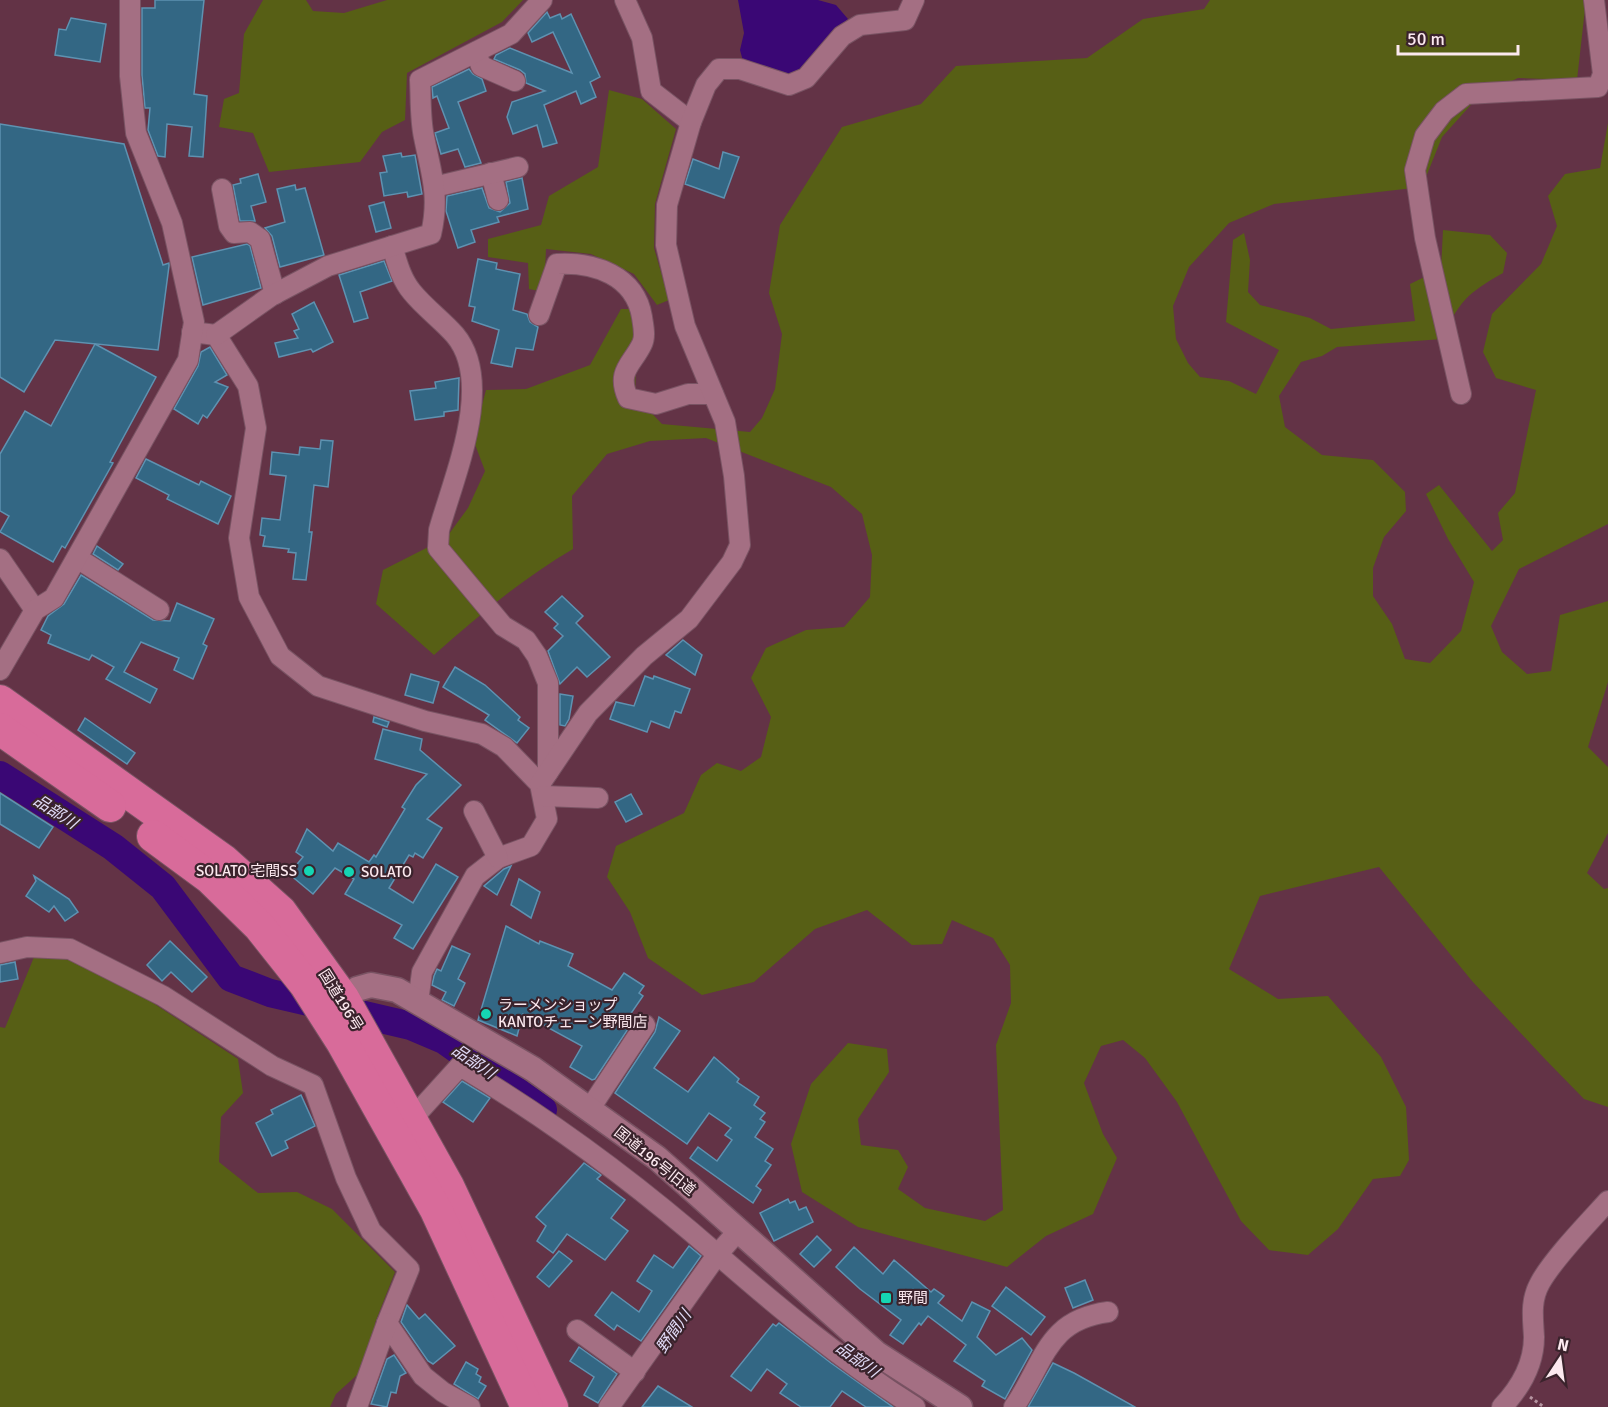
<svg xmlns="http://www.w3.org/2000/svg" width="1608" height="1407" viewBox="0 0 1608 1407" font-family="Signika,'Noto Sans JP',sans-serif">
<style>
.green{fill:#575f15}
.water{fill:#3a0775}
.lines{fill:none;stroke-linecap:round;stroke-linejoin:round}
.river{stroke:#3a0775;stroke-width:28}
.building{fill:#336784;stroke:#5e92b1;stroke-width:1.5}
.minor-casing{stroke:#795363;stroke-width:22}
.tertiary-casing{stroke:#795363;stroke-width:27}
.trunk-casing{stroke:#795363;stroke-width:34}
.path{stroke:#b594a0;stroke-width:3;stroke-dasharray:3 3;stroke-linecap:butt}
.minor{stroke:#a46f83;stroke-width:20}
.tertiary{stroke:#a46f83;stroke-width:24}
.trunk{stroke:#d86b9a;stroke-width:32}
.poi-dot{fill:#15d5b3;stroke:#3a232c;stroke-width:2}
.labels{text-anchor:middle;stroke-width:4.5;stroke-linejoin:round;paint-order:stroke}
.poi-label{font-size:15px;fill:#fce9ef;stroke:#3a232c;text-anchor:start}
.street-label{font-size:15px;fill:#fce9ef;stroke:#3a232c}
.water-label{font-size:16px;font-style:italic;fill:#e2dcf8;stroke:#3a232c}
</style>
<rect width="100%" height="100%" fill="#633346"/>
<g class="green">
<path d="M263 0H306L313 11 344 13 387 0H523L502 22 407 73 405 120 382 132 360 162 269 172 253 133 219 127 224 99 239 93 244 34Z"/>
<path d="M1210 0H1586L1577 80 1518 78 1478 97 1442 137 1422 187 1274 204 1229 223 1189 267 1173 306 1176 339 1188 363 1200 377 1229 381 1256 394 1279 350 1226 322 1233 240 1244 233 1250 260 1248 292 1260 305 1310 318 1331 329 1415 321 1410 284 1441 269 1443 230 1490 235 1507 253 1503 273C1466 294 1459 302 1442 339L1337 347 1322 356 1301 362 1279 396 1285 427 1322 455 1373 460 1405 492 1406 511 1384 537 1373 568V596L1392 624 1405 659 1430 663 1461 631 1474 582 1448 539 1426 494 1439 485 1492 551 1503 540 1498 513 1515 493 1536 390 1496 378 1483 352 1492 314 1541 264 1557 226 1548 196 1565 174 1600 168 1608 123V524L1519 569 1491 626 1502 652 1527 674 1551 671 1560 615 1608 601V682L1588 747 1608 767V833L1587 873 1604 889 1608 888V1107L1584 1099 1544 1058 1472 981 1379 867 1260 896 1229 969 1278 999 1328 996 1381 1057 1406 1107 1409 1160 1400 1176 1373 1179 1338 1229 1308 1255 1269 1250 1241 1221 1177 1102 1145 1058 1123 1040 1101 1046 1084 1083 1103 1134 1117 1158 1093 1214 1046 1236 1007 1267 858 1227 802 1192 791 1144 811 1084 848 1043 887 1049 889 1072 858 1119 861 1145 898 1150 908 1167 898 1189 925 1208 985 1221 1003 1210 996 1045 1011 1003 1010 965 993 938 952 920 942 944 912 945 867 910 815 929 754 982 702 995 648 958 630 912 607 877 616 846 684 813 701 775 717 763 741 771 761 757 771 717 751 678 766 648 806 630 844 627 870 597 872 555 862 514 831 487 706 438 650 441 607 454 572 496 573 549C522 579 478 616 434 655L376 604 383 570 446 538 468 508 485 471 473 439 486 390 526 389 590 365 621 309H638L635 396 662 424 750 432 762 418 775 389 782 334 769 293 780 225 842 127 921 104 956 66 1087 58 1143 19 1204 9Z"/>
<path d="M609 90 642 99 676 129 655 204 654 248 669 300 657 305 634 274 591 254 546 249 544 292 529 289 528 263 488 257V239L541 225 549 196 598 167Z"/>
<path d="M34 957H67L141 995 238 1059 243 1093 221 1117 219 1162 258 1193 297 1192 332 1209 395 1272 375 1323 378 1356 336 1394 330 1407H0V1027L5 1028Z"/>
</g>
<path class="water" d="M738 0H818L836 5 848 19 806 66 786 76 743 61 740 50 744 33Z"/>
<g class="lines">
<path class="river" d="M0 775 113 847 163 887 231 978 270 993 411 1026 444 1040 543 1110"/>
</g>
<g class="building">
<path d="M155 0H204L194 94 207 96 203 157 189 156 192 127 167 124 165 157 158 156 148 130 150 108H145L142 75V8H155Z"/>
<path d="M547 12 550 18 560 14 562 19 571 14 600 77 590 82 596 97 581 104 576 91 544 105 557 143 543 147 537 125 513 134 507 117 512 102 545 91 526 83 525 74 520 70 494 59 496 55 510 48 572 73 553 32 532 42 528 33Z"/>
<path d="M71 18 106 24 100 62 55 55 59 29 66 30Z"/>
<path d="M469 69 473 74 482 79 486 91 458 102 481 163 465 167 458 149 441 154 435 133 449 128 437 96 433 98 432 87Z"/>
<path d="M0 124 124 144 163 265 169 263V266L158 350 55 340 24 392 0 377Z"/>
<path d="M723 152 739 157 724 198 685 184 693 159 719 169Z"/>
<path d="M401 153 402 157 415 155 422 194 408 197 407 192 384 196 380 173 387 172 383 156Z"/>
<path d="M258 174 266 202 251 206 255 221H240L233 185 241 183 240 179Z"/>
<path d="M522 178 528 209 497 217 499 222 471 230 475 242 458 248 446 211 447 196 482 188 489 208 500 212 510 203 506 182Z"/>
<path d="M295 185 296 190 305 188 324 255 280 267 272 236 265 228 285 222 277 189Z"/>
<path d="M384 202 391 228 376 232 369 206Z"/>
<path d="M247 244 250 246 261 288 203 305 192 257Z"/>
<path d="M478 259 497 263 496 269 520 274 513 310 527 314 530 322 538 327 533 350 516 348 512 367 491 363 499 330 472 321 475 307 469 306Z"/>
<path d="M384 261 392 281 360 292 368 318 354 322 339 275Z"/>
<path d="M314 302 333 342 313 352 311 349 279 357 275 343 298 338 294 331 299 329 292 314Z"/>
<path d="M95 344 156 377 110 462 113 463 65 548 62 546 53 562 0 532 9 516 0 511V454L25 411 51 426Z"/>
<path d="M210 347 227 375 215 382 228 387 207 418 203 415 198 424 174 409 198 366 201 352Z"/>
<path d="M459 378 458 410 444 412V416L415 420 410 391 436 388 435 382Z"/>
<path d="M321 440 333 441 328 487 314 485 309 532H312L306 580 293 579 296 553 288 552 289 549 263 546 265 536 260 535 262 518 280 520 286 476 270 474 272 452 299 455 300 447 320 449Z"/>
<path d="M146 459 199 485 201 481 231 496 218 524 167 499 169 495 136 478Z"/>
<path d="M97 546 123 564 118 570 93 554Z"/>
<path d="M81 575 153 620 170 621 177 603 214 619 203 644 207 646 193 679 174 670 179 658 141 642 124 672 157 689 150 703 106 679 114 667 92 655 89 660 48 643 51 635 41 630 48 616 64 604Z"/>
<path d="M562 596 583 616 576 623 610 657 587 677 577 667 560 684 548 651 563 636 554 628 558 624 545 612Z"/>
<path d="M683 640 702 655 695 675 666 655Z"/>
<path d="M455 667 485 685 520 717 518 720 529 728 517 743 485 720 489 715 443 687Z"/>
<path d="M411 674 439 682 433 703 405 695Z"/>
<path d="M645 676 653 679 654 676 690 689 681 713 675 711 669 728 651 721 647 732 610 719 616 702 634 706Z"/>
<path d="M560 694 573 696 569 719 565 726 560 725Z"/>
<path d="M374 717 389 722 387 727 373 722Z"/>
<path d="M85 718 135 753 127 764 78 730Z"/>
<path d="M383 729 422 739 420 750 461 785 427 819 442 828 423 858 415 853 413 857 409 855 389 888 413 903 436 864 458 877 413 949 394 938 402 925 345 894 354 879 335 868 313 894 289 874 303 857 296 852 307 829 333 851 338 843 369 862 374 855 376 857 405 809 402 807 416 785 427 774 375 759Z"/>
<path d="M0 793 53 827 39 848 0 824Z"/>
<path d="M631 794 642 814 626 822 615 802Z"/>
<path d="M511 866 497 895 484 886 504 869Z"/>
<path d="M34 876 69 899 78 912 65 921 54 906 49 912 26 896 36 881Z"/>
<path d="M519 879 540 892 531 918 511 905Z"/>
<path d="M506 926 539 944 540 941 573 954 568 966 612 990 624 973 644 986 639 993 643 996 625 1022 630 1026 595 1079 592 1080 570 1067 582 1046 523 1014 517 1036 478 1020Z"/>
<path d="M170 941 207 977 192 992 171 972 162 981 147 965Z"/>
<path d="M452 946 470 954 458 979 465 983 454 1006 442 1000 446 992 432 985 434 976 437 969 441 971Z"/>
<path d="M15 962 18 979 0 982V965Z"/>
<path d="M659 1017 680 1031 654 1068 688 1092 714 1057 739 1079 737 1082 759 1097 754 1105 765 1113 760 1119 765 1122 755 1137 773 1149 765 1161 771 1165 756 1186 761 1190 753 1203 690 1158 698 1147 717 1161 732 1140 725 1135 731 1128 709 1113 687 1144 615 1093 655 1032Z"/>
<path d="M462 1081 490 1098 473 1122 443 1102Z"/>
<path d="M301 1095 315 1126 285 1141 288 1148 272 1156 256 1123 273 1114 271 1110Z"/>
<path d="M584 1163 601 1175 597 1179 625 1200 611 1218 628 1231 605 1260 567 1234 553 1253 537 1241 546 1226 536 1217Z"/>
<path d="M788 1199 790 1203 795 1201 799 1210 806 1207 813 1222 774 1241 760 1213Z"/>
<path d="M817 1236 831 1250 814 1267 800 1254Z"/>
<path d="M689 1246 701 1256 641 1341 617 1325 614 1330 595 1315 612 1292 639 1312 652 1291 637 1281 654 1255 673 1268Z"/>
<path d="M854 1247 883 1274 894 1260 931 1292 934 1289 944 1296 938 1303 962 1321 972 1302 990 1311 977 1337 996 1355 1022 1338 1032 1350 1005 1399 982 1386 985 1381 954 1361 966 1345 928 1316 921 1325 919 1323 903 1344 890 1335 901 1320 860 1289 836 1267Z"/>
<path d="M559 1251 572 1261 549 1287 537 1277Z"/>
<path d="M1085 1280 1093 1300 1073 1308 1065 1288Z"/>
<path d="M1006 1287 1045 1317 1031 1335 992 1306Z"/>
<path d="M407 1305 419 1319 425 1314 455 1346 433 1364 428 1361 401 1322Z"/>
<path d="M779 1323 831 1363 893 1407H866L842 1391 830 1407H801L780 1393 787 1384 767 1369 751 1391 731 1376 773 1324 776 1326Z"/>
<path d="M579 1347 617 1374 598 1403 584 1395 594 1377 570 1361Z"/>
<path d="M394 1355 406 1373 400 1376 396 1393 391 1392 387 1407 371 1404 387 1359Z"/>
<path d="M466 1362 478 1369 476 1374 481 1377 479 1382 486 1386 478 1399 454 1384Z"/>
<path d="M1053 1363 1074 1373 1135 1407H1028Z"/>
<path d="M658 1386 692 1407H642Z"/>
</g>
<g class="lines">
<defs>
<g id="minor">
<path d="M625 0 642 38 651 91 691 122"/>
<path d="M476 52 481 66 515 81"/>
<path d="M491 173 498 200"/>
<path d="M434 187 518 167"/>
<path d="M222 189 229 226 234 233 250 232 260 239 275 294"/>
<path d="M392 246C397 262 401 279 412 292 425 308 442 320 455 335 495 383 454 476 439 530L438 548 503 626 526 640 537 656 548 683V772"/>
<path d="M539 315 557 264C594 262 635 275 642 317 643 325 646 336 642 344 632 365 616 371 628 398L656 404 688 394H713"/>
<path d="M192 332 216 335 248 386 256 428 239 538 249 597 280 656 318 686 425 721 482 734 504 747 540 784 547 819 531 846 498 858 475 876 422 972 418 1002"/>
<path d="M216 335 271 296 328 266 431 234C440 195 431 173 424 137 420 119 421 99 420 80L511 34 542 0"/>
<path d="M1461 394 1425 238 1415 170 1425 136 1444 111 1466 94 1598 87 1603 74 1594 0"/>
<path d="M77 558 159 610"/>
<path d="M0 559 35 610"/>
<path d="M0 670 35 610 54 598 188 360 194 322 172 223 136 133 130 76V0"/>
<path d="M540 784 588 713 644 656 689 619 732 562 740 545 734 476 725 422 685 326 666 245 667 205 691 122 706 85 719 69H740L789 85 806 78 842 36 860 25 905 20 914 0"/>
<path d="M543 796 598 798"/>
<path d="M474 811 498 858"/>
<path d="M0 953 27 947 70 949 163 996 272 1066 313 1085 346 1178 371 1231 409 1269 387 1323 423 1376 443 1392 470 1407"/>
<path d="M589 1110 645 1025"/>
<path d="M411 1120 460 1066C551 1120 638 1185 717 1254 780 1309 844 1362 915 1407"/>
<path d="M577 1330 635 1372"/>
<path d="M357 1407 387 1323"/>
<path d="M609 1407 717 1255 738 1231"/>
<path d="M1014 1407C1045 1362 1046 1320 1108 1312"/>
<path d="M1502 1407C1520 1388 1534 1365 1534 1337 1533 1318 1530 1301 1540 1283 1553 1259 1589 1222 1608 1201"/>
</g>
<path id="tertiary" d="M329 1007 357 989 371 985 397 990 533 1069 657 1158 876 1353 960 1407"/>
<g id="trunk">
<path d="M0 701 223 860 281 912 343 998 448 1186 552 1407"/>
<path d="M0 729 110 806"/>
<path d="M153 836 210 878 259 926 305 984 342 1042 436 1210 527 1407"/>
</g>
</defs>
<use href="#minor" class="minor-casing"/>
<use href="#tertiary" class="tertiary-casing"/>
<use href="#trunk" class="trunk-casing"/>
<path class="path" d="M1530 1397 1544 1407"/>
<use href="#minor" class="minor"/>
<use href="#tertiary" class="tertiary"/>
<use href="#trunk" class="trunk"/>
</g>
<g class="poi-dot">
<circle cx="309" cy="871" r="6"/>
<circle cx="349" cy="872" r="6"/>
<circle cx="486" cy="1014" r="6"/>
<rect x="880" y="1292" width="12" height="12" rx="3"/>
</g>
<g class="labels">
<g class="poi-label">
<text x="297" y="876" text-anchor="end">SOLATO 宅間SS</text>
<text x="361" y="877">SOLATO</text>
<text x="498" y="1010">ラーメンショップ<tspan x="498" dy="17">KANTOチェーン野間店</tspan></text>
<text x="898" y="1303">野間</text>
</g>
<g class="street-label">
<text transform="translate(341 1000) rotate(58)" y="5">国道196号</text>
<text transform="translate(655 1161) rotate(39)" y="5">国道196号旧道</text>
</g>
<g class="water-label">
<text transform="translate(56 811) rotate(33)" y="6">品部川</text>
<text transform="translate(474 1061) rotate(34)" y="6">品部川</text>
<text transform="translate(673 1331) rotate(-55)" y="6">野間川</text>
<text transform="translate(858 1359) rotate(36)" y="6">品部川</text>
</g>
</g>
<g transform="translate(1560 1359) rotate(13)" stroke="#3a232c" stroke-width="4.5" paint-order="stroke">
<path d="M0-4.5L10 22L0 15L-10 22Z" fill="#fce9ef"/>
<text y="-9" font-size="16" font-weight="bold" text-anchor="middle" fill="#fce9ef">N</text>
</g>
<path d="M1398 45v9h120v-9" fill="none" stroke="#fce9ef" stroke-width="3"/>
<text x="1407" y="45" font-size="18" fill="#fce9ef" stroke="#3a232c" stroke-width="4.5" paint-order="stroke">50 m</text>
</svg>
